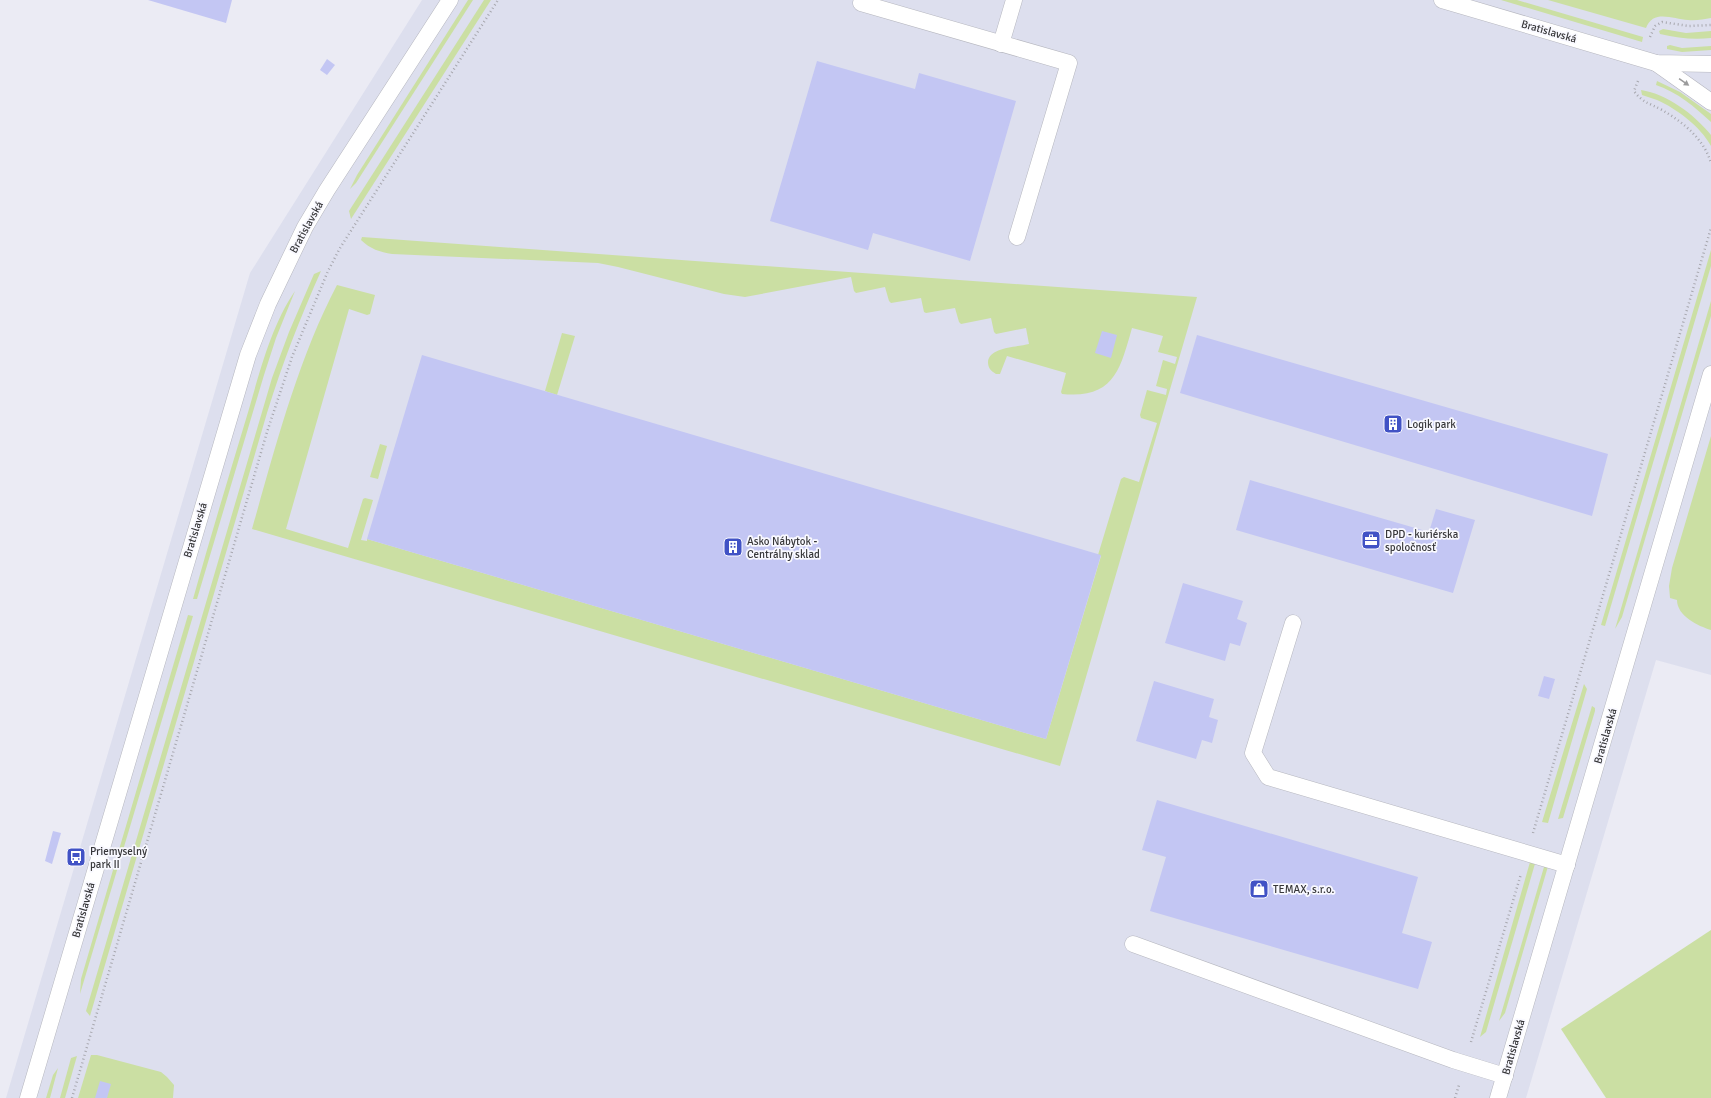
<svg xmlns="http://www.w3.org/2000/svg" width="1711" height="1098" viewBox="0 0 1711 1098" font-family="Signika,sans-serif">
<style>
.built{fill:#dddfee}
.green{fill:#cbdfa3}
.building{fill:#c3c6f3}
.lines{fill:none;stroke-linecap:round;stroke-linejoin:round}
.lane-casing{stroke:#b6b7bf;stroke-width:17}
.path{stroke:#a7a7ae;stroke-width:2.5;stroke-dasharray:1 3;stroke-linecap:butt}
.lane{stroke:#fff;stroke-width:16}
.oneway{fill:#9b9b9c}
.labels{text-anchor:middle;stroke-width:3.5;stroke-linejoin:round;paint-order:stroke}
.street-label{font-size:11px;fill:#37373a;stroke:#f9f9ff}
.poi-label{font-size:11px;fill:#37373a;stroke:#f9f9ff;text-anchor:start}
</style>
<rect width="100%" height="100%" fill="#ebebf4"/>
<path class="built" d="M422 0H1711V675L1656 660 1526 1098H6L250 273Z"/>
<g class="green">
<path d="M468 0H473L356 183 350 189 357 175Z"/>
<path d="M484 0H491L351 219 349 211Z"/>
<path d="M1501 0H1517L1643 37 1642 42Z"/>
<path d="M1548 0H1711V18C1704 19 1696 21 1688 20 1673 19 1653 9 1646 28Z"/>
<path d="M1663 29 1686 33 1711 31V38C1693 40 1678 38 1660 34L1659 31Z"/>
<path d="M1670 45 1682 48 1711 46V50L1682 52 1667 49V46Z"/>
<path d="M1657 81 1680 92 1711 114V122C1695 107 1677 92 1656 85Z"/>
<path d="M1641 90C1667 94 1694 114 1711 135V146C1700 126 1677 109 1657 100 1652 98 1647 97 1642 95Z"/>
<path d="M362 237 1197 297 1060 766 252 529C275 448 298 359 337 285L375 295 370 314 367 315 349 309 286 529 348 548 363 499 365 498 373 500 361 540 367 541V539L1046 739 1101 556 1098 555 1121 479 1124 477 1139 482 1157 423 1141 418 1140 415 1147 390 1166 395 1167 389 1156 386 1163 360 1175 364 1177 357 1158 352 1163 336 1132 328C1120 370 1114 399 1062 394L1061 392 1066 373 1007 356 1000 374H996C991 371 988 368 988 362 989 347 1017 347 1029 344L1026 328 996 334 994 332 991 318 961 324 959 322 955 308 926 313 924 312 921 298 891 303 889 301 885 287 856 293 854 291 851 277 745 297 724 294 618 267 598 263 392 254C380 252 370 249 361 240Z"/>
<path d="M1711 250V266L1605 626 1601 625Z"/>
<path d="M321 271C300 318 282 364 267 413L90 1016 86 1011 272 378 289 332 314 274Z"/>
<path d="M295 291 276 338 264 375 197 599H193C211 535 230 472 249 409 260 371 272 324 295 291Z"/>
<path d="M1711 301V316L1622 617 1615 629Z"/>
<path d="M562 333 575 336 557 395 545 391Z"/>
<path d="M1711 436V630C1698 626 1677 616 1677 600L1670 598 1669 586 1672 568Z"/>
<path d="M380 444 387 446 378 479 370 477Z"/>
<path d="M188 615 193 616 80 994 81 979Z"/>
<path d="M1584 684 1587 689 1548 823 1542 822Z"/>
<path d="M1592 706 1595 708V711L1563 818 1558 819Z"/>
<path d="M1534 848 1539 850 1486 1032 1480 1037Z"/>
<path d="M1546 860 1549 863 1505 1013 1499 1021Z"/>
<path d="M1711 930V1098H1606L1561 1029Z"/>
<path d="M91 1055H97L161 1072 167 1077 174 1085 173 1098H78Z"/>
<path d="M77 1056 65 1098H60L71 1058Z"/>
<path d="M58 1068 50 1098H46L53 1075Z"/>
</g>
<g class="building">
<path d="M148 0H232L226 23Z"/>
<path d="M327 59 335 65 327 75 320 70Z"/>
<path d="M817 61 915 89 919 73 1016 101 970 261 873 233 868 250 770 221Z"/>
<path d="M1102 331 1117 335 1111 358 1095 353Z"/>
<path d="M1197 335 1608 454 1592 516 1180 393Z"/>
<path d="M422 355 1101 555 1046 739 367 539Z"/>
<path d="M1250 480 1429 532 1436 509 1475 520 1453 593 1236 530Z"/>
<path d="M1183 583 1243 601 1237 619 1247 623 1240 646 1230 643 1225 661 1165 643Z"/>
<path d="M1544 676 1555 679 1549 699 1538 696Z"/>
<path d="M1154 681 1214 699 1209 717 1218 720 1212 743 1202 740 1196 759 1136 741Z"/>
<path d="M1157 800 1418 877 1402 933 1432 942 1418 989 1150 911 1166 857 1142 850Z"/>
<path d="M53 831 61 833 52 864 45 861Z"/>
<path d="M100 1081 111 1084 107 1098H95Z"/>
</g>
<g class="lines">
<defs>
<g id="lane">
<path d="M1442 0 1656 63 1711 64"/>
<path d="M861 3 1069 63 1017 237"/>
<path d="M1001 44 1014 0"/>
<path d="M1656 63 1711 102"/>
<path d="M1293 623 1253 753 1268 777 1567 865"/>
<path d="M1133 944 1453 1060 1505 1076"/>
<path d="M28 1098 248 355 268 304 305 227 327 190 450 0"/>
<path d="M1498 1098 1711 374"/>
</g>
</defs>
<use href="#lane" class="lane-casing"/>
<g class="path">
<path d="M1650 37 1655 26 1662 22 1689 26 1711 25"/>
<path d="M1638 81 1634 91C1643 103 1649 103 1662 110 1683 122 1704 139 1711 163"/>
<path d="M1533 833 1711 228"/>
<path d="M1471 1042 1521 874"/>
<path d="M72 1098 267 432 292 357 328 271 340 248 498 0"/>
<path d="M1455 1098 1459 1085"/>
</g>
<use href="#lane" class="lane"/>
</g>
<defs><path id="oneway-solid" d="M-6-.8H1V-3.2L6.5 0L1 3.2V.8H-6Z"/></defs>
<use class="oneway" href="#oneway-solid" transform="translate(1684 82) rotate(35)"/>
<defs>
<symbol id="building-square" viewBox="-11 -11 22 22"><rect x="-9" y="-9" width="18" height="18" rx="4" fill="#4152c5" stroke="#f9f9ff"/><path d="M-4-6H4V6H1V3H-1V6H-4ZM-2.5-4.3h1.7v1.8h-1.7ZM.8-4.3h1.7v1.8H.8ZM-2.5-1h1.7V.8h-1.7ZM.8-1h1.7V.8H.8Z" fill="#fff"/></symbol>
<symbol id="office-square" viewBox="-11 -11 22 22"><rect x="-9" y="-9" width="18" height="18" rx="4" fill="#4152c5" stroke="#f9f9ff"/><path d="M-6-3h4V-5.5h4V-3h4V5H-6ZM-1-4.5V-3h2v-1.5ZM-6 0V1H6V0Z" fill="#fff"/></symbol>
<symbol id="bus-square" viewBox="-11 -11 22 22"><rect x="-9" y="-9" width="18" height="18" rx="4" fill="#4152c5" stroke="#f9f9ff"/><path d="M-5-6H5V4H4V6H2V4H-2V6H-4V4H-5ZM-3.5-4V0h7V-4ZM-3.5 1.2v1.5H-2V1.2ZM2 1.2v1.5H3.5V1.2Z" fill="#fff"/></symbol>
<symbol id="shop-square" viewBox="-11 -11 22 22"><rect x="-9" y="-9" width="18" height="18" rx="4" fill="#4152c5" stroke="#f9f9ff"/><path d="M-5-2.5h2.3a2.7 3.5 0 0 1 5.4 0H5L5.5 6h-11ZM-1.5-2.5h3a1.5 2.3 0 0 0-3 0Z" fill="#fff"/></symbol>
</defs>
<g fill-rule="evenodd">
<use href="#building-square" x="1382" y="413" width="22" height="22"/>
<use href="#office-square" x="1360" y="529" width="22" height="22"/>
<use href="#building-square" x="722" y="536" width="22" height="22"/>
<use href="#bus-square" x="65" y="846" width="22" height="22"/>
<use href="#shop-square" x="1248" y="878" width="22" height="22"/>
</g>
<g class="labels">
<g class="street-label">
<text transform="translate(1549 31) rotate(16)" y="4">Bratislavská</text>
<text transform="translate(306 227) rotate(-61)" y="4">Bratislavská</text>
<text transform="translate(195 530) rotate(-73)" y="4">Bratislavská</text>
<text transform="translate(1605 736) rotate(-74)" y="4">Bratislavská</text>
<text transform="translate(83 910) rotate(-74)" y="4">Bratislavská</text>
<text transform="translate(1513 1047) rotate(-74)" y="4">Bratislavská</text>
</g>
<g class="poi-label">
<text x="1407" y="428">Logik park</text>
<text x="1385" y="538">DPD - kuriérska<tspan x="1385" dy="13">spoločnosť</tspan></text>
<text x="747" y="545">Asko Nábytok -<tspan x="747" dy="13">Centrálny sklad</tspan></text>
<text x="90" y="855">Priemyselný<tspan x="90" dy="13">park II</tspan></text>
<text x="1273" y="893">TEMAX, s.r.o.</text>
</g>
</g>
</svg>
